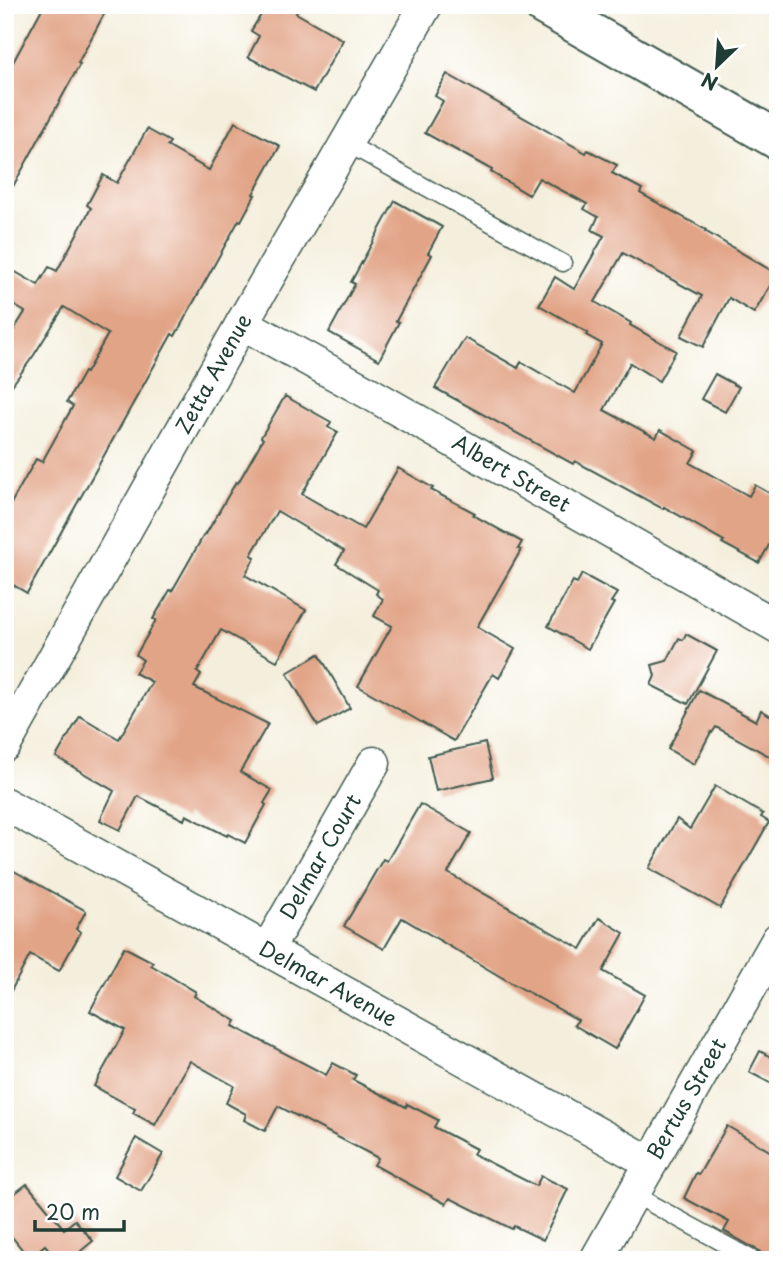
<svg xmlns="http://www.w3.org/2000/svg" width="783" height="1265" viewBox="0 0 783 1265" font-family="'Playpen Sans',sans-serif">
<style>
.building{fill:#e2a487}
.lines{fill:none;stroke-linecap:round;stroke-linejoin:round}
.service-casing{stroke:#3f584d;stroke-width:19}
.minor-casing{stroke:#3f584d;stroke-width:35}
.tertiary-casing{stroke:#3f584d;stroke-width:42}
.service{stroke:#fff;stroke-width:16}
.minor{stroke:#fff;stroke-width:32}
.tertiary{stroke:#fff;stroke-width:38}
.labels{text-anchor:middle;stroke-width:6;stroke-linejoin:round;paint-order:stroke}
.street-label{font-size:21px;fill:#1f3d34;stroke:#fff}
</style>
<rect width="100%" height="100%" fill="#fff"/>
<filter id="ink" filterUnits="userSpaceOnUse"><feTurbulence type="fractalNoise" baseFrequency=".0143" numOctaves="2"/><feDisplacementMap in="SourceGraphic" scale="14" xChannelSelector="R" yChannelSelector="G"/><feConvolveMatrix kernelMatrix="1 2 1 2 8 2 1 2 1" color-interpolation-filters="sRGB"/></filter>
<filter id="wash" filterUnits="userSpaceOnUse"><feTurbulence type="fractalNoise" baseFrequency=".00686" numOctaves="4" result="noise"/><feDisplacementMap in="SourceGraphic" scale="28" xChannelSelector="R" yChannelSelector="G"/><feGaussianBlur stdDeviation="1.57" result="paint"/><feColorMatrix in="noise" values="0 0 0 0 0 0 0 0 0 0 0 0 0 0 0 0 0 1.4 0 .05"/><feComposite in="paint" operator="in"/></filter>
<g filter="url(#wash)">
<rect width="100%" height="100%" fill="#f4efdd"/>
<g id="blocks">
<g class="building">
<path d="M44 5H109L78 63 80 64 5 201V77Z"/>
<path d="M267 5H301L296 13 343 40 314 92 248 57 259 36 251 31Z"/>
<path d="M447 74 586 153 588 150 617 165 612 173 642 189 640 193 706 230 705 231 777 274 754 313 729 298 703 347 681 336 702 296 623 253 595 302 631 323 630 325 676 351 659 381 630 363 604 410 656 438 660 430 697 451 690 463 749 496 755 485 778 498V529L759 563 722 543 724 541 664 507 663 509 575 461 573 464 435 388 465 338 518 368 521 362 575 393 602 344 586 335 588 333 539 305 555 277 574 289 604 236 592 230 598 217 584 209 587 204 539 178 529 195 491 172 492 170 425 133 443 101 435 96Z"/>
<path d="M235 122 280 146 253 194 255 195 241 221 239 220 175 336 172 334 27 593 5 580V514L36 459 42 462 73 406 67 402 84 372 86 373 108 334 64 307 34 355 5 395V344L25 312 5 300V266L38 285 49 267 57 271 91 208 87 205 103 175 117 183 147 129 170 142 167 146 209 170Z"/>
<path d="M395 201 442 227 428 253 432 255 396 321 399 322 379 360 329 332 355 284 351 282Z"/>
<path d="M715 374 739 387 725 412 701 399Z"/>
<path d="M285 396 331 422 328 427 338 432 302 494 363 529 398 468 433 488 431 490 475 513 473 515 522 542 518 549 521 550 477 627 515 649 499 678 493 674 454 741 358 686 392 626 374 616 383 599 376 594 378 590 336 564 344 551 277 511 251 555 255 557 245 575 306 610 277 661 221 630 197 672 201 675 194 687 268 724 240 772 272 790 264 803 266 805 245 843 228 834 227 836 186 815 184 820 138 796 120 830 100 820 114 791 56 757 80 716 119 739 152 682 135 673 143 660 136 655 156 620 153 619 170 590 172 591 205 533 206 534 236 482 238 483 263 439 261 437Z"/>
<path d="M582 574 617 593 611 602 614 603 588 649 548 626 573 581 577 583Z"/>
<path d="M686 634 717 651 688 704 651 685 655 676 652 665 667 661 679 638 683 640Z"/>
<path d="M319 654 350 708 318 726 287 673Z"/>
<path d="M699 690 756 721 761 710 778 720V761L716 727 712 733 711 732 694 764 668 749Z"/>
<path d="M485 743 493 778 436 791 428 756Z"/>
<path d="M715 786 763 814 761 817 769 822 720 908 649 868 677 819 690 829Z"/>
<path d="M420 804 471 833 448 873 581 949 599 918 624 933 603 971 645 995 615 1049 574 1025 578 1020 501 977 402 918 384 949 344 926 383 859 387 861Z"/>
<path d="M5 866 86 911 76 929 81 932 59 971 30 955 5 1002Z"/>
<path d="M124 947 153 962 151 965 196 992 194 996 236 1021 233 1026 326 1075 333 1063 356 1075 353 1080 406 1107 407 1104 438 1120 434 1127 476 1149 473 1154 536 1186 541 1176 568 1189 543 1240 514 1226 512 1229 450 1198 446 1204 374 1165 378 1158 278 1106 265 1131 244 1120 246 1114 226 1103 234 1086 190 1061 155 1125 133 1113 135 1109 94 1086 125 1030 90 1011Z"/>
<path d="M760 1051 778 1061V1087L749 1072Z"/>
<path d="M727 1126 778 1156V1260H764L763 1255 759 1251 724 1231 729 1222 684 1198 696 1173 699 1174Z"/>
<path d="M136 1138 163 1154 141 1191 115 1176Z"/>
<path d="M27 1184 64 1229 75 1220 93 1241 70 1260H58L45 1245 29 1258 5 1228V1201Z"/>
</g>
</g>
</g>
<g filter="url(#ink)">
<use href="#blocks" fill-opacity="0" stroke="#3f584d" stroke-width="2"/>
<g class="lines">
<defs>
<g id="service">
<path d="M346 143 563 263"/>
<path d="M633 1194 754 1260"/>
</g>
<g id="minor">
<path d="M242 323 369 393 778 627"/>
<path d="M5 745 242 323 426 5"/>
<path d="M5 804 651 1163"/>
<path d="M267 950 374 763"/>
<path d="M596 1260 778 939"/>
</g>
<path id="tertiary" d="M543 5 778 140"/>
</defs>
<use href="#service" class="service-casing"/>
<use href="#minor" class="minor-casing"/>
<use href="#tertiary" class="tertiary-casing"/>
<use href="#service" class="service"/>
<use href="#minor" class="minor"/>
<use href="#tertiary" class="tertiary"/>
</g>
</g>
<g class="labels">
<g class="street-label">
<text transform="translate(214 374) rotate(-61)" y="7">Zetta Avenue</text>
<text transform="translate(511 474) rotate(30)" y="7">Albert Street</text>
<text transform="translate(321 857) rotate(-60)" y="7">Delmar Court</text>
<text transform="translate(328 984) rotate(29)" y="7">Delmar Avenue</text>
<text transform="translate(687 1099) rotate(-60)" y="7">Bertus Street</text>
</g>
</g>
<rect width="783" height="1265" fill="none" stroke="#fff" stroke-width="28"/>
<g transform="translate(717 66) rotate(205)" stroke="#ffffff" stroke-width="5" paint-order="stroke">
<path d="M0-5L12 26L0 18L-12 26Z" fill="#1f3d34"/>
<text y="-10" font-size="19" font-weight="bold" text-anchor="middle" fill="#1f3d34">N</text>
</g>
<path d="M35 1220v10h89v-10" fill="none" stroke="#1f3d34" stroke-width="3.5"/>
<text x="46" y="1220" font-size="21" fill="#1f3d34" stroke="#ffffff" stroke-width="5" paint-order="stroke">20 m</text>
</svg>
